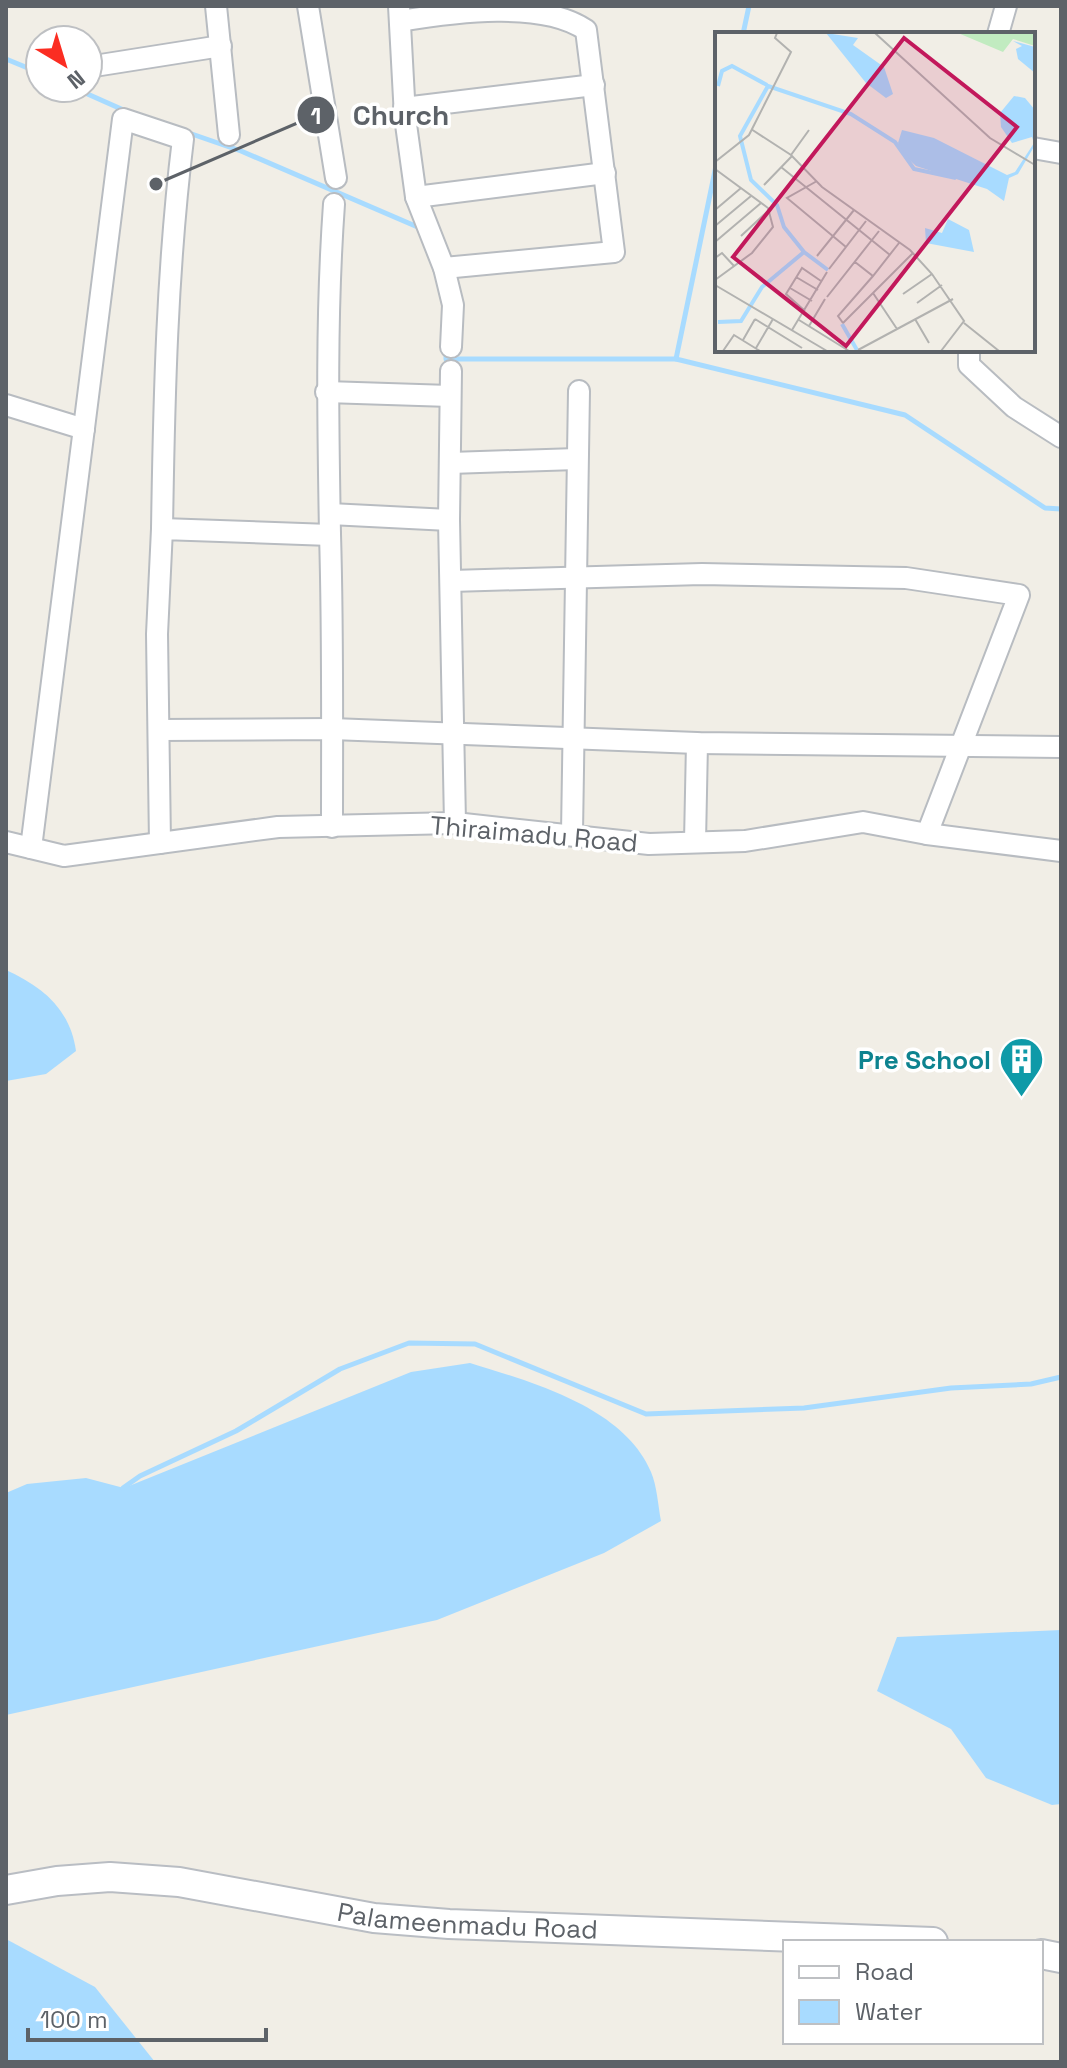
<svg xmlns="http://www.w3.org/2000/svg" width="1067" height="2068" viewBox="0 0 1067 2068" font-family="'Space Grotesk',sans-serif">
<style>
.water{fill:#a8dbff}
.lines{fill:none;stroke-linecap:round;stroke-linejoin:round}
.stream{stroke:#a8dbff;stroke-width:5}
.street-casing{stroke:#b8bcc1;stroke-width:24}
.secondary-casing{stroke:#b9bdc3;stroke-width:32}
.street{stroke:#fff;stroke-width:20}
.secondary{stroke:#fff;stroke-width:28}
.labels{text-anchor:middle;stroke-width:7;stroke-linejoin:round;paint-order:stroke}
.street-label{font-size:26px;fill:#5d6268;stroke:#fff}
.culture-label{font-size:26px;font-weight:bold;fill:#0d838f;stroke:#fff;text-anchor:end}
.inset-river{fill:none;stroke:#a8dbff;stroke-width:4}
.inset-road{fill:none;stroke:#b2b2b0;stroke-width:2}
.view{fill:#c2185b;fill-opacity:0.15;stroke:#c2185b;stroke-width:4}
.inset-edge{fill:none;stroke:#5d6268;stroke-width:4}
.leader{fill:none;stroke:#5d6268;stroke-width:3}
.callout-dot{fill:#5d6268;stroke:#fff;stroke-width:3}
.mark-label{font-size:24px;text-anchor:middle;font-weight:bold;fill:#fff}
.callout-label{font-size:28px;text-anchor:middle;font-weight:bold;fill:#5d6268;stroke:#fff;stroke-width:7;stroke-linejoin:round;paint-order:stroke}
</style>
<rect width="100%" height="100%" fill="#f1eee6"/>
<g class="water">
<path d="M6 970C43 987 70 1009 76 1051L46 1074 6 1081Z"/>
<path d="M470 1363C531 1382 624 1407 651 1472 657 1486 658 1505 661 1521L604 1553 437 1620 6 1715V1493L27 1484 86 1478 124 1488 411 1372Z"/>
<path d="M1061 1630V1804L1052 1805 986 1778 951 1729 877 1691 897 1637Z"/>
<path d="M6 1939 95 1987 155 2062H6Z"/>
</g>
<g class="lines">
<g class="stream">
<path d="M743 34 749 6"/>
<path d="M6 59 40 73"/>
<path d="M74 88 128 112"/>
<path d="M186 132 241 151 420 228"/>
<path d="M717 161 676 359 905 415 1045 508 1061 509"/>
<path d="M446 349V359H676"/>
<path d="M123 1488 140 1476 236 1431 340 1369 409 1343 475 1344 646 1414 804 1408 951 1388 1031 1384 1061 1377"/>
</g>
<defs>
<g id="street">
<path d="M216 6 229 135"/>
<path d="M308 6 336 178"/>
<path d="M399 6 405 117 416 197 444 268 453 305 451 347"/>
<path d="M400 21C455 12 542 0 586 30L614 252 444 268"/>
<path d="M998 34 1006 6"/>
<path d="M88 67 221 46"/>
<path d="M404 108 594 85"/>
<path d="M1033 148 1061 153"/>
<path d="M416 197 605 173"/>
<path d="M969 350V365L1014 407 1061 437"/>
<path d="M451 371 449 520 455 823"/>
<path d="M326 392 450 396"/>
<path d="M6 405 84 429"/>
<path d="M450 463 577 459"/>
<path d="M330 514 449 520"/>
<path d="M451 581 702 574 906 578 1019 595 927 834"/>
<path d="M159 730 332 729 697 743 1061 747"/>
<path d="M332 827C332 729 333 632 330 534 328 423 326 315 334 204"/>
<path d="M572 833 579 391"/>
<path d="M6 842 64 856 278 827 455 823 649 844 745 841 863 822 927 834 1061 851"/>
<path d="M695 842 697 743"/>
<path d="M160 843 157 634 162 529 330 535"/>
<path d="M31 848 123 119 183 139C167 269 164 398 162 529"/>
</g>
<g id="secondary">
<path id="s1" d="M6 1890 57 1881 110 1877 179 1882 374 1918 449 1924 933 1942"/>
<path d="M1041 1954 1061 1958"/>
</g>
</defs>
<use href="#street" class="street-casing"/>
<use href="#secondary" class="secondary-casing"/>
<use href="#street" class="street"/>
<use href="#secondary" class="secondary"/>
</g>
<defs>
<symbol id="building-pin" viewBox="-11 -11 22 30"><path d="M0 17L-7.5 6A9.5 9.5 0 1 1 7.5 6Z" fill="#0f9aa8" stroke="#fff"/><path d="M-4-6H4V6H1V3H-1V6H-4ZM-2.5-4.3h1.7v1.8h-1.7ZM.8-4.3h1.7v1.8H.8ZM-2.5-1h1.7V.8h-1.7ZM.8-1h1.7V.8H.8Z" fill="#fff"/></symbol>
</defs>
<g fill-rule="evenodd">
<use href="#building-pin" x="996" y="1034" width="51" height="69"/>
</g>
<g class="labels">
<g class="street-label">
<text transform="translate(534 834) rotate(5)" y="9">Thiraimadu Road</text>
<text dy="9" stroke="none"><textPath href="#s1" startOffset="466">Palameenmadu Road</textPath></text>
</g>
<g class="culture-label">
<text x="991" y="1069">Pre School</text>
</g>
</g>
<g transform="translate(715 32)">
<rect width="320" height="320" fill="#f1eee6"/>
<path d="M243 1H320V14L298 7 288 20Z" fill="#c1ebc0"/>
<path d="M111 1 143 6 138 13 169 35 178 62 171 66 151 51ZM298 9 320 15V41L303 27 301 17 307 14ZM299 64 310 66 320 78V113L303 142 294 146 289 169 272 157 201 134 188 122 183 111 187 98 219 106 292 143 300 140 319 111 317 105 297 111 286 95 285 81ZM233 187 254 198 259 220 211 211 210 196 227 201Z" fill="#a8dbff"/>
<path class="inset-river" d="M3 54 7 39 17 34 52 53M89 220 113 238M3 290 26 289 47 255 89 220 69 195 62 173 36 148 25 104 53 54 136 82 180 110 199 137 241 146M127 292 142 318"/>
<path class="inset-road" d="M160 1 275 106 320 133M36 97 76 123 107 155 195 218 217 242 249 289 226 319M76 123 94 98M0 130 34 103 76 20 60 6 62 1M66 135 175 223M0 137 53 176 58 195 37 221 0 248M102 149 72 166 131 215M49 153 77 124M0 178 26 156M0 194 36 164M26 204 54 178M0 210 46 171M102 224 139 178M0 226 7 221 19 234M140 230 158 244 184 211M114 237 151 189M81 245 103 258M0 253 112 319M75 256 97 269M158 261 182 297M188 262 217 242M112 265 164 199M202 271 227 253M90 279 71 262 87 236 106 249M40 287 87 316M200 287 214 311M84 288 134 319M128 291 198 221M128 291 123 284 158 244M249 291 284 319M94 294 110 267M77 298 112 240M28 308 40 287M41 316 58 287M143 318 238 267M8 319 19 303 45 319"/>
<path class="view" d="M189 6 302 95 131 314 18 225Z"/>
<rect width="320" height="320" class="inset-edge"/>
</g>
<path class="leader" d="M156 184L316 115"/>
<g class="callout-dot">
<circle cx="156" cy="184" r="8"/>
<circle cx="316" cy="115" r="20"/>
</g>
<g class="mark-label">
<text x="316" y="124">1</text>
</g>
<g class="callout-label">
<text x="401" y="125">Church</text>
</g>
<rect width="1067" height="2068" fill="none" stroke="#5d6268" stroke-width="16"/>
<rect x="783" y="1940" width="260" height="104" fill="#ffffff" stroke="#bec0c3" stroke-width="2"/>
<rect x="799" y="1966" width="40" height="12" fill="#ffffff" stroke="#bec0c3" stroke-width="2"/>
<text x="855" y="1980" font-size="24" fill="#5d6268">Road</text>
<rect x="799" y="2000" width="40" height="24" fill="#a8dbff" stroke="#bec0c3" stroke-width="2"/>
<text x="855" y="2020" font-size="24" fill="#5d6268">Water</text>
<g transform="translate(64 64) rotate(142)"><circle r="38" fill="#ffffff" stroke="#bec0c3" stroke-width="2"/>
<path d="M0-6L14 30L0 20L-14 30Z" fill="#fb2d22"/>
<text y="-12" font-size="22" font-weight="bold" text-anchor="middle" fill="#5d6268">N</text>
</g>
<path d="M28 2028v12h238v-12" fill="none" stroke="#5d6268" stroke-width="4"/>
<text x="40" y="2028" font-size="24" fill="#5d6268" stroke="#ffffff" stroke-width="6" paint-order="stroke">100 m</text>
</svg>
